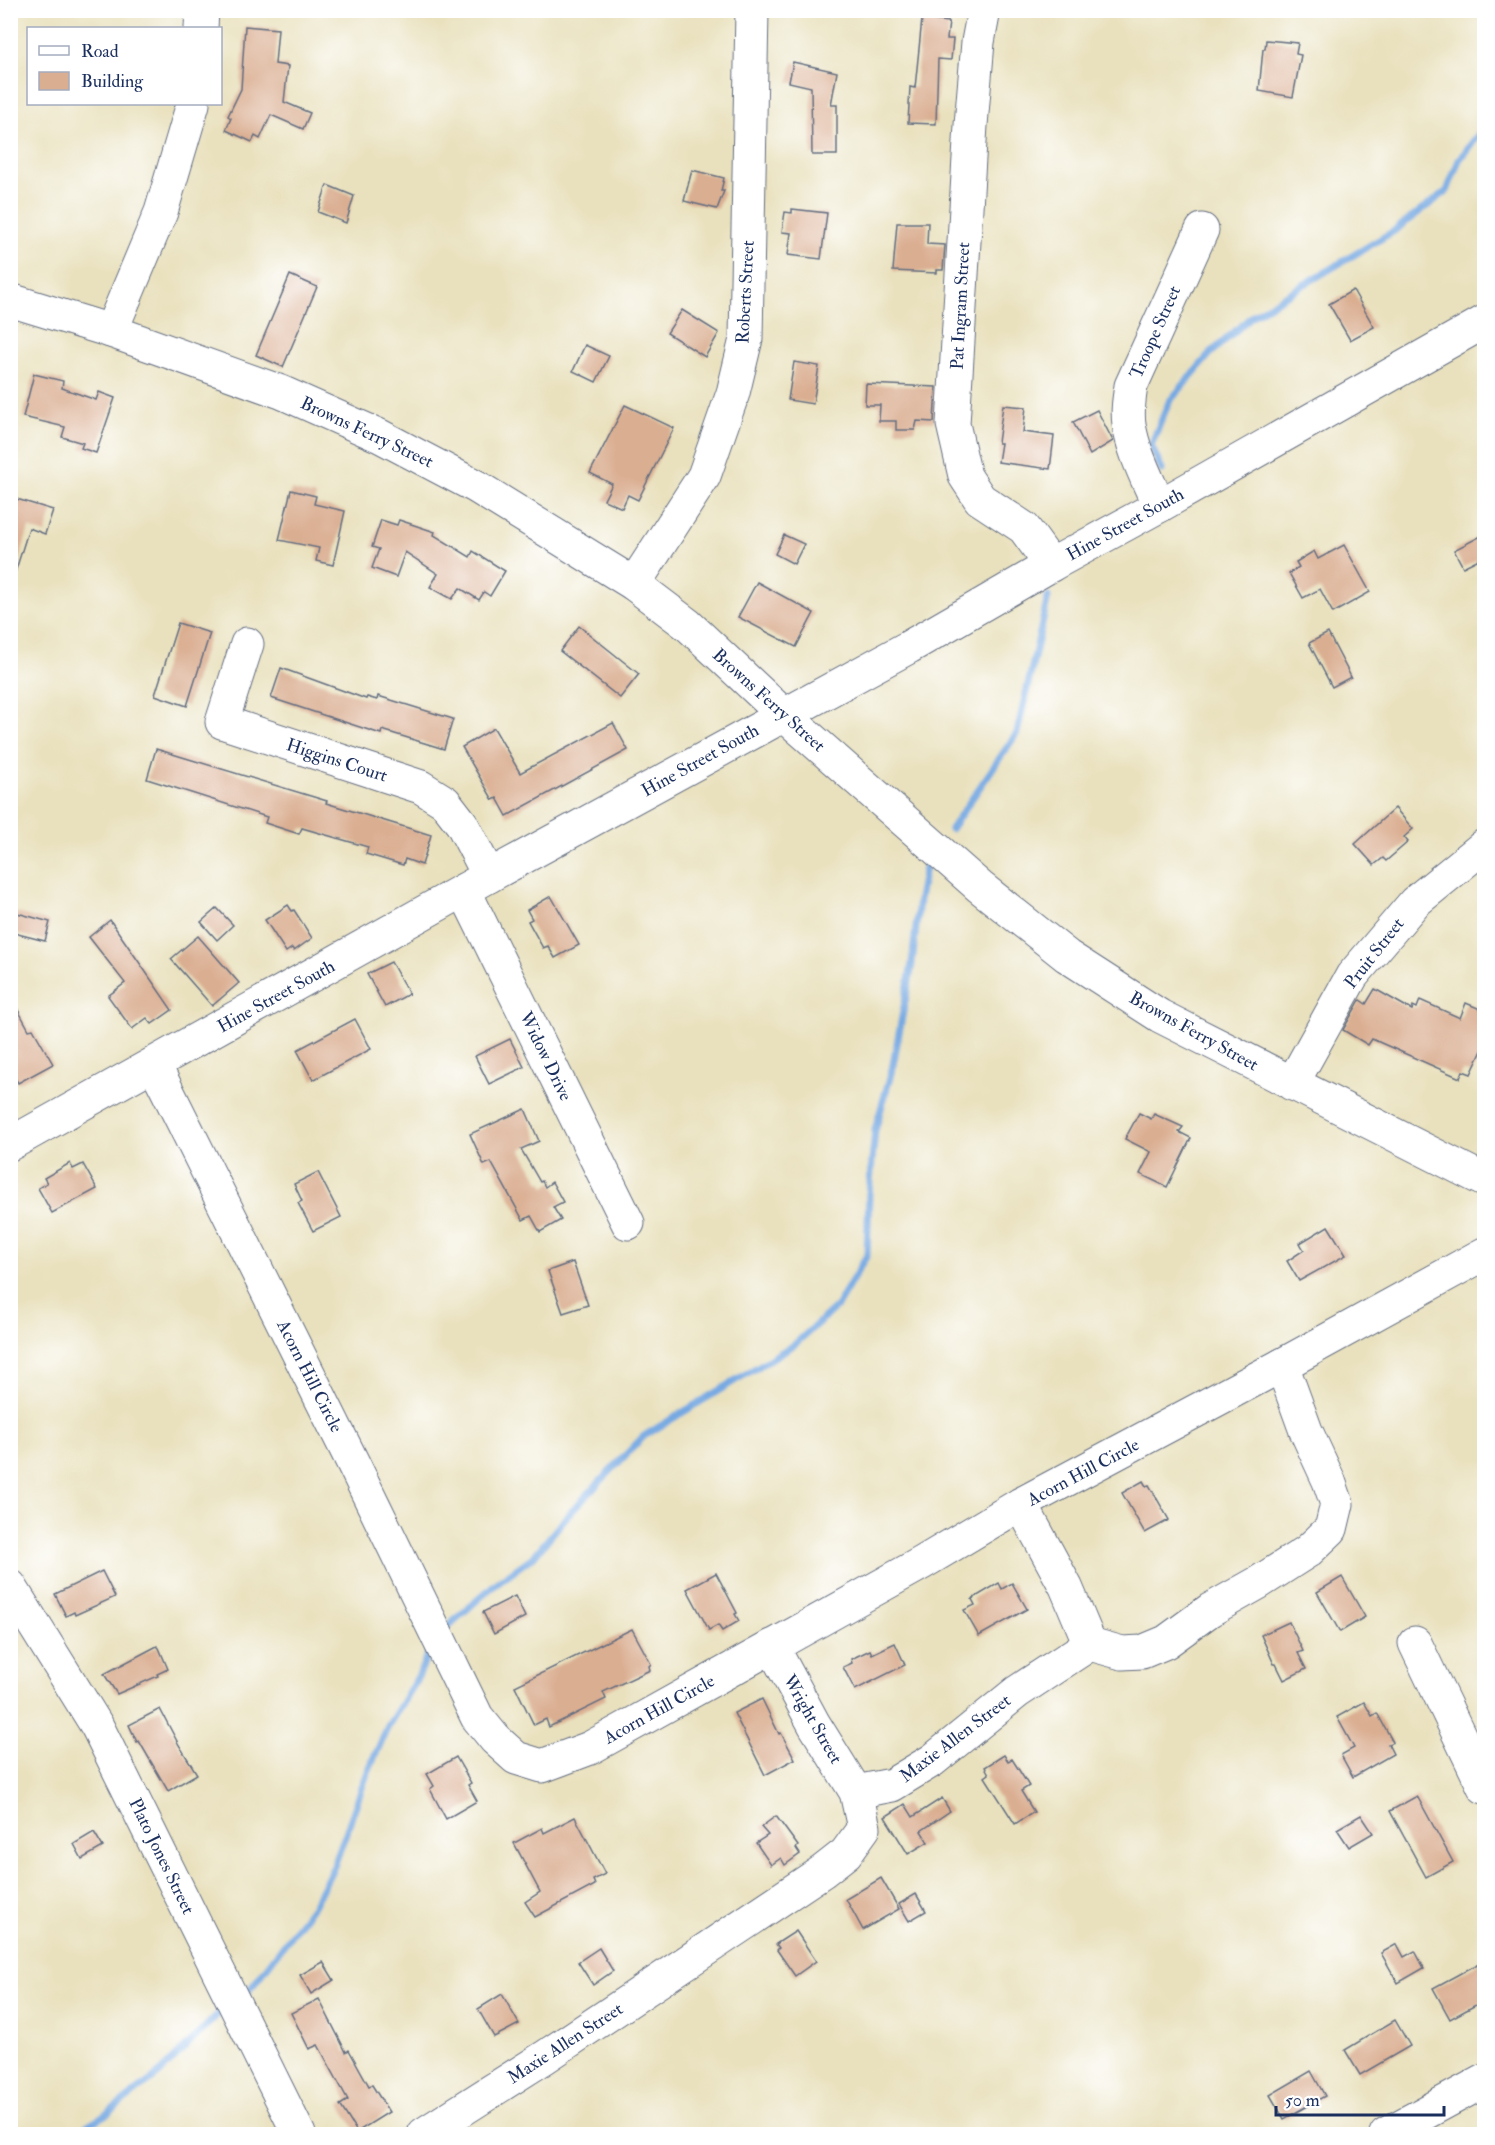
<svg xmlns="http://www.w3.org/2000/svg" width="1495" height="2145" viewBox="0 0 1495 2145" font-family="'IM FELL Double Pica',serif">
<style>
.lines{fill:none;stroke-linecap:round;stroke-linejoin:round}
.stream{stroke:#76a9e2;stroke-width:7}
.building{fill:#daae91}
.minor-casing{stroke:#636d80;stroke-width:35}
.minor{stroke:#fff;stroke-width:33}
.labels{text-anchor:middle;stroke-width:4.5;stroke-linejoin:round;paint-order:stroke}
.street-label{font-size:18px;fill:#1b2f5e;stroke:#fff}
</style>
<rect width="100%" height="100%" fill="#fff"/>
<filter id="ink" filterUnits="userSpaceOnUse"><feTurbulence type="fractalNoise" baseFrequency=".0167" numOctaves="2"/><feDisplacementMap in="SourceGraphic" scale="12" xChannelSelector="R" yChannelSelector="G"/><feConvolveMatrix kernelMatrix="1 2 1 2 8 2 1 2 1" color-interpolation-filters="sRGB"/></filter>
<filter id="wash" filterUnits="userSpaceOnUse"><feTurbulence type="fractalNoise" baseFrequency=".008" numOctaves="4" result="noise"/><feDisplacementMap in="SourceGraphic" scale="24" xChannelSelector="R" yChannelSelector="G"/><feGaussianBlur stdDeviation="1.35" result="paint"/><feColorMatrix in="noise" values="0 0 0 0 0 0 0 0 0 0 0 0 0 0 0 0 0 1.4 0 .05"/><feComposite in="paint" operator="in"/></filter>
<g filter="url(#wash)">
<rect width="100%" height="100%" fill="#e9e1be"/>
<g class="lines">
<g class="stream">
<path d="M1162 470 1151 445 1169 402 1210 354 1253 315 1394 231 1447 191 1459 160 1484 127"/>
<path d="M951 829 1017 733 1048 597"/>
<path d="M444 1630 494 1585 534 1556 567 1516 644 1436 795 1344 837 1306 867 1255 869 1193 875 1130 892 1070 912 964 919 899 926 862"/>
<path d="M245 1996 313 1906 334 1866 367 1774 388 1726 419 1675 431 1646"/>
<path d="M73 2134 108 2113 159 2074 221 2011"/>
</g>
</g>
<g id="blocks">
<g class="building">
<path d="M922 19 949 22 947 39H953L951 60 938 59 936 124 908 123 910 87 915 88Z"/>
<path d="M245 26 278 29 275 64 288 66 284 102 310 113 303 129 271 115 260 139 255 136 252 142 226 130 231 118 228 116 241 89Z"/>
<path d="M1266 40 1298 43 1296 54 1301 55 1293 97 1259 91 1263 49H1265Z"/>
<path d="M793 62 837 72 831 105H837V155H812L811 87 789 82Z"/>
<path d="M692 170 724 178 721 191H724L717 209 684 201Z"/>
<path d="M327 185 354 196 346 223 318 212Z"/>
<path d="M792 209 827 213 821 259 788 255 791 233 782 232 785 212 792 213Z"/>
<path d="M897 223H928L927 244 945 245 943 270H937V273L893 271Z"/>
<path d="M290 275 317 287 283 367 256 355Z"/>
<path d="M1353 290 1374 327 1350 340 1329 304Z"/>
<path d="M682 310 719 333 705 357 667 333Z"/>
<path d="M585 345 609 356 596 382 573 371Z"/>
<path d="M794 362 819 366 813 404 788 400Z"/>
<path d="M34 374 63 381 62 388 96 400 99 392 115 398 96 453 81 448 83 443 62 437 65 427 23 417Z"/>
<path d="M866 384 936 387 934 422 917 421 915 430H896V421H879L880 405H865Z"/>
<path d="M625 405 674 428 638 500 628 495 622 508 604 500 612 484 590 473Z"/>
<path d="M1003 405 1026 407 1023 432 1054 436 1050 469 998 462 1001 443H998Z"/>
<path d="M1097 410 1113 441 1090 455 1073 422Z"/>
<path d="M291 490 316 496 314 504 345 511 333 565 316 561 319 548 279 540Z"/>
<path d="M10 497 53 510 45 534 29 528 15 573 10 572Z"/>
<path d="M381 520 397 525 399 520 435 532 434 535 470 557 473 551 505 571 490 596 484 592 479 600 460 588 452 599 430 587 438 574 405 552 396 577 372 568 379 549 372 547Z"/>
<path d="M1485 534V556L1463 567 1454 550Z"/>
<path d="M784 535 804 544 794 564 775 554Z"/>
<path d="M1344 545 1370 592 1333 613 1320 589 1303 598 1289 573 1299 567 1296 562 1314 551 1318 559Z"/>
<path d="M757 582 814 613 796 647 738 617Z"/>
<path d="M178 623 210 633 187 706 155 695Z"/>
<path d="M579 626 639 674 620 698 560 651Z"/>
<path d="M1328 633 1351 677 1332 687 1309 643Z"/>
<path d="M281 668 366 699 367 697 377 700 378 696 453 719 444 749 382 730 381 734 271 698Z"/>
<path d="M613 723 628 750 507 816 497 798 493 800 462 747 494 728 520 773Z"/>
<path d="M156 749 327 801 326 803 431 835 422 865 405 859 403 865 366 854 368 847 302 828 299 834 265 823 267 817 147 779Z"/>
<path d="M1395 808 1413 829 1404 837 1408 842 1386 861 1383 858 1374 865 1355 844Z"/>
<path d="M551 896 579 945 555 958 548 946 543 948 528 921 532 919 527 910Z"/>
<path d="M288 905 292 911 294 910 312 938 294 951 292 948 286 952 265 920Z"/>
<path d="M217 908 233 925 217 940 201 922Z"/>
<path d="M10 911 50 922 45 941 10 932Z"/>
<path d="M110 920 172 1010 152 1024 147 1018 132 1029 108 996 125 983 89 937Z"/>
<path d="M198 936 239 983 212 1006 171 959Z"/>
<path d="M391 962 409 994 385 1007 367 974Z"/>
<path d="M1375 989 1412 1010 1413 1006 1417 1008 1420 1000 1460 1018 1466 1003 1485 1011V1044L1471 1074 1463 1071 1460 1078 1372 1039 1368 1045 1343 1030 1360 1000 1366 1004Z"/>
<path d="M10 995 29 1030 33 1029 53 1064 18 1083 10 1070Z"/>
<path d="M355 1019 371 1049 313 1080 297 1050Z"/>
<path d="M510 1039 524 1067 489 1084 475 1056Z"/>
<path d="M525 1109 539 1141 521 1149 540 1182 542 1181 545 1187 552 1182 563 1202 553 1207 561 1220 540 1232 531 1216 523 1220 491 1162 484 1165 470 1134Z"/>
<path d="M1139 1113 1151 1119 1154 1114 1183 1127 1179 1132 1191 1138 1167 1187 1140 1174 1151 1152 1125 1139Z"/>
<path d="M70 1163 73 1169 83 1164 97 1189 52 1213 38 1188 47 1183 44 1178Z"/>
<path d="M318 1172 341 1217 313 1231 298 1203 302 1201 294 1184Z"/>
<path d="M1328 1226 1346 1255 1299 1281 1287 1261 1304 1250 1300 1243Z"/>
<path d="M573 1262 588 1305 563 1313 548 1271Z"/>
<path d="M1143 1481 1146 1486 1149 1485 1169 1520 1145 1533 1122 1493Z"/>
<path d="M102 1571 115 1597 75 1615 74 1612 66 1616 55 1594Z"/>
<path d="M716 1573 737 1613 735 1614 739 1621 722 1631 718 1625 709 1630 687 1589Z"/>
<path d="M1342 1577 1365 1617 1340 1632 1317 1592Z"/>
<path d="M999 1583 1002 1589 1012 1583 1027 1609 979 1636 964 1610 975 1605 972 1599Z"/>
<path d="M515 1596 525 1617 494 1634 483 1612Z"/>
<path d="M1289 1622 1303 1651 1298 1653 1306 1669 1284 1680 1276 1664H1274L1261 1635Z"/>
<path d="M632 1629 651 1664 649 1666 650 1670 603 1692 606 1699 549 1727 546 1719 534 1725 515 1686Z"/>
<path d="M895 1643 905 1665 855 1690 843 1667 852 1663 851 1659 870 1650 872 1654Z"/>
<path d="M157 1646 159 1648 168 1669 157 1674 158 1676 117 1694 104 1674Z"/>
<path d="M762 1699 779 1734 781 1733 795 1759 765 1775 734 1713Z"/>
<path d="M1364 1702 1372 1716 1377 1713 1393 1742 1388 1744 1393 1754 1353 1777 1341 1755 1354 1748 1337 1717Z"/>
<path d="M160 1709 179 1745 197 1774 168 1791 139 1741 137 1742 129 1725Z"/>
<path d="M1004 1755 1008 1761 1012 1759 1029 1786 1021 1791 1034 1812 1015 1824 985 1777 989 1774 985 1767Z"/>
<path d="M456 1757 471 1783 468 1785 477 1801 446 1819 430 1789 434 1786 427 1774Z"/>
<path d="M1417 1796 1453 1862 1426 1877 1390 1811Z"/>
<path d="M942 1798 950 1811 921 1831 928 1842 908 1854 885 1817 905 1804 913 1817Z"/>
<path d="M1361 1815 1373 1833 1349 1847 1337 1829Z"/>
<path d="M776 1816 798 1846 796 1848 800 1854 785 1865 781 1858 771 1865 756 1843 768 1835 761 1827Z"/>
<path d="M575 1817 605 1874 593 1880 595 1885 535 1917 525 1902 540 1892 514 1843 542 1828 544 1833Z"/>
<path d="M94 1832 103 1847 82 1859 74 1844Z"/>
<path d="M881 1878 899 1909 863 1930 846 1899Z"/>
<path d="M916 1894 926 1911 909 1921 899 1904Z"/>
<path d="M796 1931 816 1961 795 1976 777 1950 779 1948 776 1944Z"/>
<path d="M1397 1944 1404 1957 1415 1951 1424 1968 1398 1983 1381 1953Z"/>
<path d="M599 1948 613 1971 593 1985 578 1962Z"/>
<path d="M1485 1960V2000L1450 2019 1433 1988Z"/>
<path d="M323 1962 334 1980 311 1994 300 1975Z"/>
<path d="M502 1994 519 2024 494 2037 478 2009Z"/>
<path d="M319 1999 346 2052 349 2050 369 2086 372 2085 389 2112 357 2132 340 2105 348 2100 318 2045 309 2049 291 2013Z"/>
<path d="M1395 2020 1410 2046 1360 2075 1345 2050Z"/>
<path d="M1311 2071 1325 2096 1284 2119 1270 2095Z"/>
</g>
</g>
</g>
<g filter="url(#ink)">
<use href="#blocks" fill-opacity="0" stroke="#636d80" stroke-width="1.5"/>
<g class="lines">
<defs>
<g id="minor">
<path d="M984 10 978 42 971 125 953 424 965 476 980 499 1024 528 1051 565"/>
<path d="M201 28 202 10"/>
<path d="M10 300 111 331 281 392 380 436 477 487 634 584 688 625 783 714 980 887 1067 956 1160 1016 1484 1180"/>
<path d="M111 331 161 212 193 104"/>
<path d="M1159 506C1148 480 1133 452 1129 424 1127 411 1129 399 1131 386L1202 230"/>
<path d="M634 584 704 476 733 393 746 339 752 10"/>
<path d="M247 644 222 722 421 787 445 802 462 824 489 876"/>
<path d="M464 890 628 1223"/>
<path d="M154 1064 354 1465 477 1717 495 1739 516 1758 542 1766 590 1748 922 1563 1021 1504 1282 1365 1484 1254"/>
<path d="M1292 1084 1352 976 1415 902 1484 846"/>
<path d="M10 1144 489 876 909 647 1051 565 1159 506 1484 322"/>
<path d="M1021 1504 1066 1587 1090 1644"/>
<path d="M10 1586 97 1726 299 2134"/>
<path d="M1415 1643 1484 1787"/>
<path d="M856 1792 892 1785 933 1760 1017 1692 1090 1644 1122 1653 1142 1652 1166 1642 1210 1610 1258 1583 1308 1551 1331 1529 1337 1504 1329 1481 1306 1431 1282 1365"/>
<path d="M424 2134 545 2057 823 1871 846 1853 864 1828 856 1792 814 1724 772 1646"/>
<path d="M1386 2134 1484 2081"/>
</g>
</defs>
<use href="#minor" class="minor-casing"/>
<use href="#minor" class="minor"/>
</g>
</g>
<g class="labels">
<g class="street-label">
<text transform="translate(745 292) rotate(-87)" y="6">Roberts Street</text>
<text transform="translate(960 306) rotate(-87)" y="6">Pat Ingram Street</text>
<text transform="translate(1155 332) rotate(-66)" y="6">Troope Street</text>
<text transform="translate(367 432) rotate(25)" y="6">Browns Ferry Street</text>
<text transform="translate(1125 524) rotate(-29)" y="6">Hine Street South</text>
<text transform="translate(769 700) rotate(42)" y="6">Browns Ferry Street</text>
<text transform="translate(337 760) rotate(18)" y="6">Higgins Court</text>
<text transform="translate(700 760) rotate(-29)" y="6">Hine Street South</text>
<text transform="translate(1374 953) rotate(-52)" y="6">Pruit Street</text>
<text transform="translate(276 996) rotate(-29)" y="6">Hine Street South</text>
<text transform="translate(1194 1031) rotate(29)" y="6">Browns Ferry Street</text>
<text transform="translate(546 1056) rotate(64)" y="6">Widow Drive</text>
<text transform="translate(310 1376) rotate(63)" y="6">Acorn Hill Circle</text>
<text transform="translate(1083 1472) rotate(-28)" y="6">Acorn Hill Circle</text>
<text transform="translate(659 1709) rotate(-29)" y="6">Acorn Hill Circle</text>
<text transform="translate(813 1719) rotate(60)" y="6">Wright Street</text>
<text transform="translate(955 1738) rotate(-37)" y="6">Maxie Allen Street</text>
<text transform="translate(162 1856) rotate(64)" y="6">Plato Jones Street</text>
<text transform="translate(565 2043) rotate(-33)" y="6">Maxie Allen Street</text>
</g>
</g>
<rect width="1495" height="2145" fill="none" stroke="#fff" stroke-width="36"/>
<rect x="27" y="27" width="195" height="78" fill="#ffffff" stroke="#a4acbf" stroke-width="1.5"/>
<rect x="39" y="46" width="30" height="9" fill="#ffffff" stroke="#a4acbf" stroke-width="1.5"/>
<text x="81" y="57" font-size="18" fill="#1b2f5e">Road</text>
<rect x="39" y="72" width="30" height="18" fill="#daae91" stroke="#a4acbf" stroke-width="1.5"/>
<text x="81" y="87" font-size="18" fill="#1b2f5e">Building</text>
<path d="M1276 2106v9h168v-9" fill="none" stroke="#1b2f5e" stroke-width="3"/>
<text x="1285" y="2106" font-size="18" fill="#1b2f5e" stroke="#ffffff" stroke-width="4.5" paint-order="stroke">50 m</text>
</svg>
